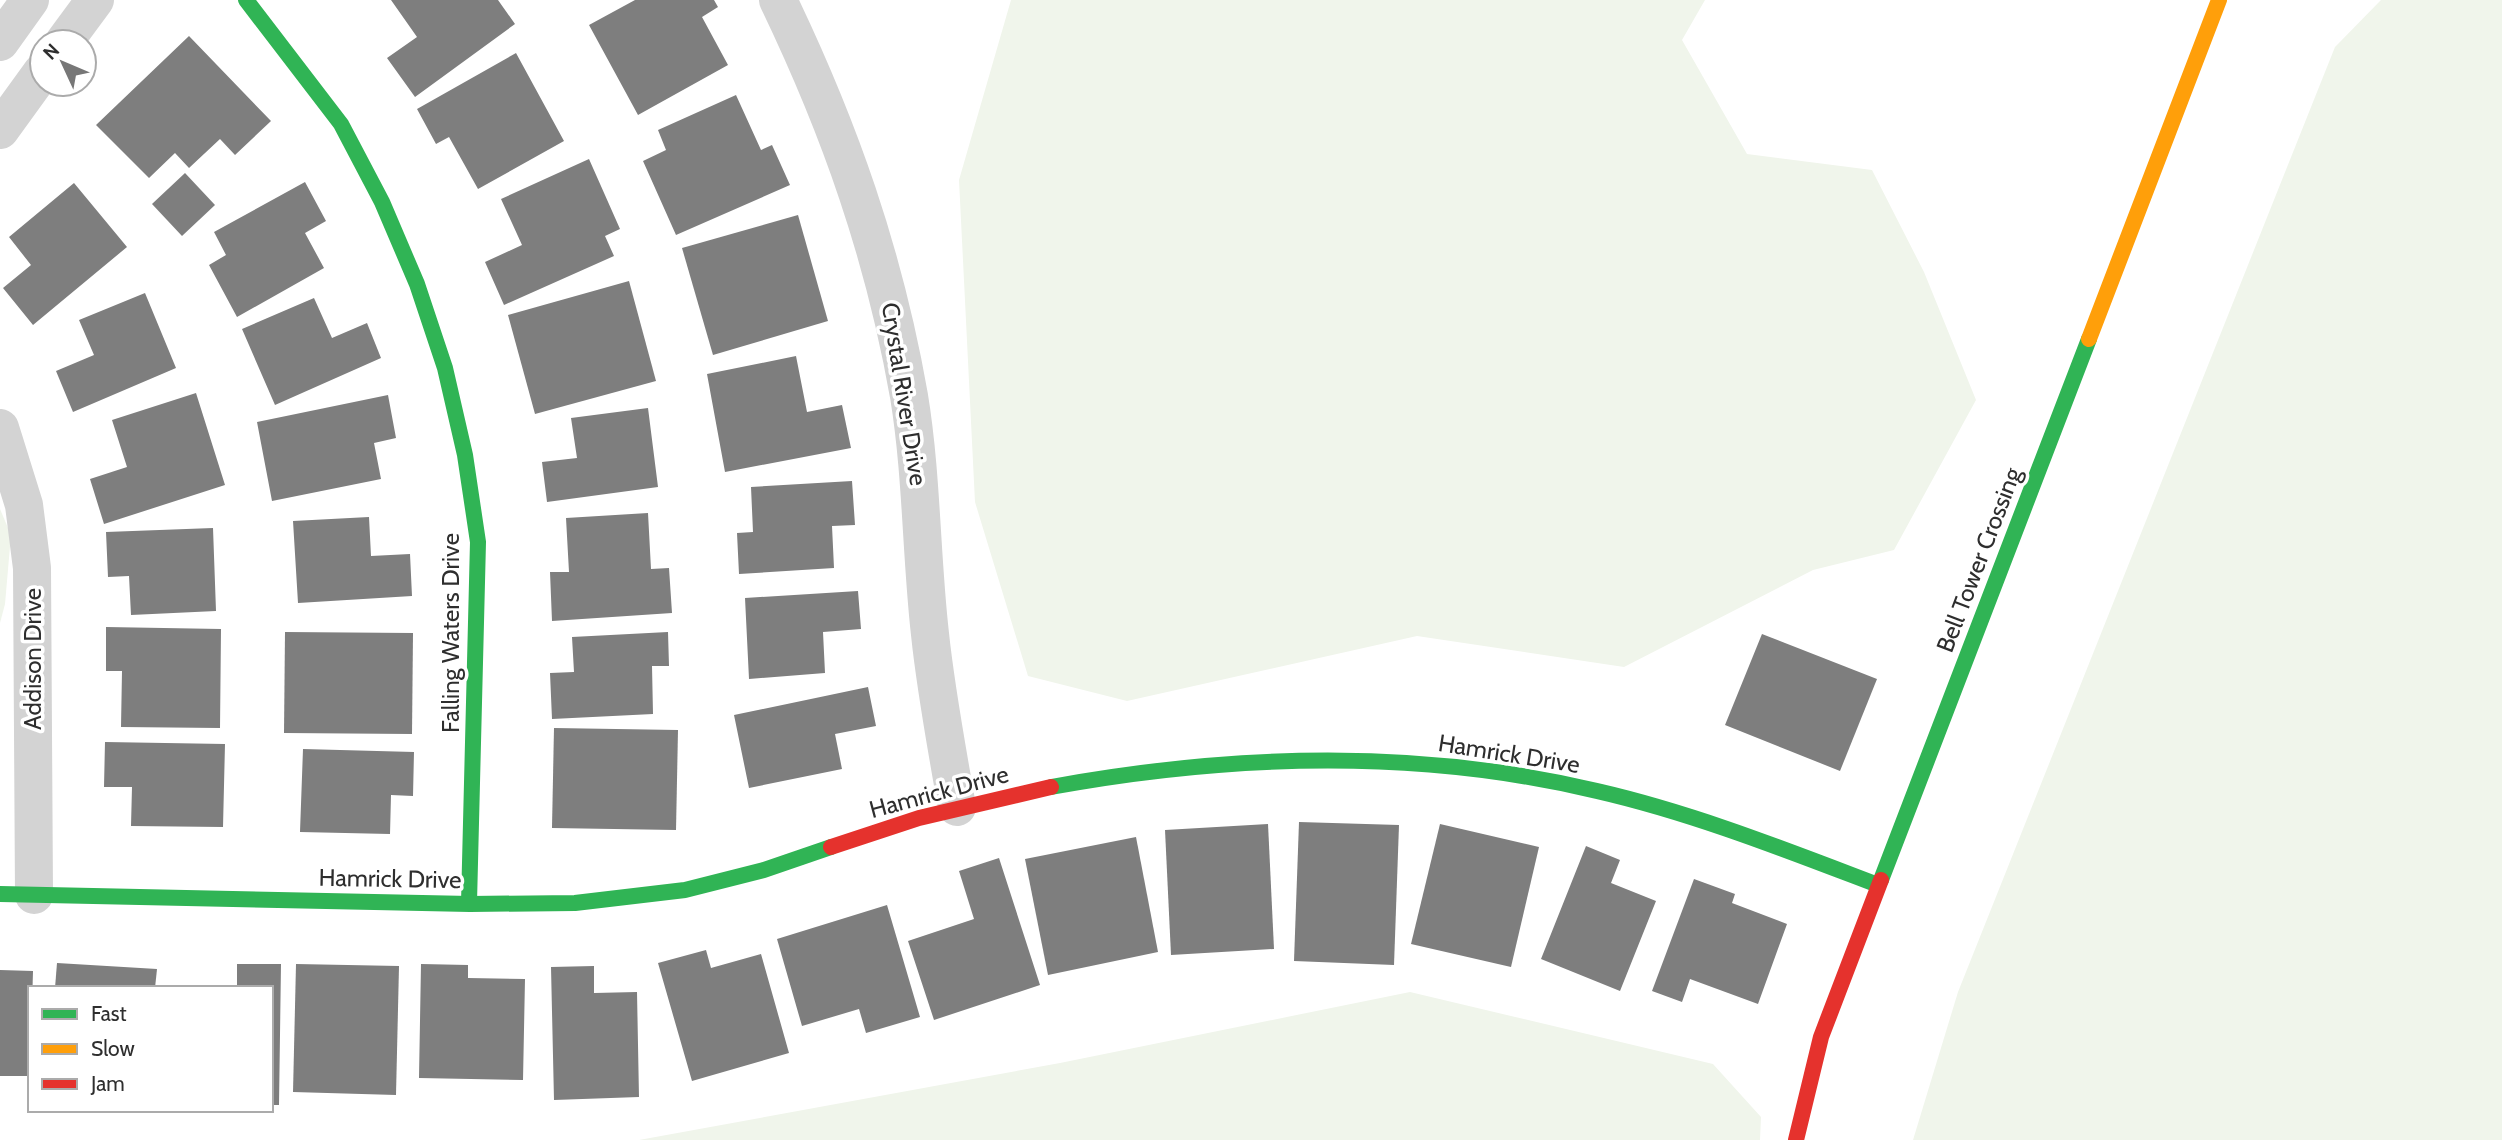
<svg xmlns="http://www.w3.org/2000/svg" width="2502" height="1140" viewBox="0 0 2502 1140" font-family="Cabin,sans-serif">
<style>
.green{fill:#f0f5eb}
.building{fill:#7e7e7e}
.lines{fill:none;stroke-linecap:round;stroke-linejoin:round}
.street{stroke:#d3d3d3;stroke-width:38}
.fast{stroke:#30b455;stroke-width:16}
.slow{stroke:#ff9f0a;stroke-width:16}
.jam{stroke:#e5322d;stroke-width:16}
.labels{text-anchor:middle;stroke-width:7;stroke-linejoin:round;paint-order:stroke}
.street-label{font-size:24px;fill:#2e2e2e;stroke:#fff}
</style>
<rect width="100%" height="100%" fill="#fff"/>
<g class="green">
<path d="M1011 0H1705L1682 40 1747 154 1872 170 1924 272 1976 400 1894 550 1813 570 1624 667 1417 636 1127 701 1028 676 975 502 959 180Z"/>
<path d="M2381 0H2502V1140H1913L1958 992 2335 47Z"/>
<path d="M0 509 11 535 5 604 0 623Z"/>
<path d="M1410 992 1713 1064 1761 1117 1760 1140H639L1060 1063Z"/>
</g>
<g class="building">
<path d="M391 0H498L515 24 415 97 387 58 417 37Z"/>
<path d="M635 0H714L718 7 702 17 728 65 638 115 589 25Z"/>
<path d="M189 36 271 121 235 155 220 139 189 168 175 153 149 178 96 125Z"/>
<path d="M516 53 564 141 478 189 449 137 436 144 417 109Z"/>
<path d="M736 95 761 150 772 145 790 185 676 235 643 161 666 150 658 130Z"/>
<path d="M589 159 620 229 605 236 614 256 504 305 485 262 522 245 501 199Z"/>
<path d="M185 173 215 205 182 236 152 204Z"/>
<path d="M305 182 326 221 305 233 324 268 237 317 209 265 226 255 214 232Z"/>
<path d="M74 183 127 247 33 325 3 288 31 265 9 237Z"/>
<path d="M798 215 828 321 713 355 682 248Z"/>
<path d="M629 281 656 381 535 414 508 315Z"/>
<path d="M145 293 176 368 73 412 56 371 94 355 79 320Z"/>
<path d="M314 298 332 338 367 323 381 358 275 405 242 329Z"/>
<path d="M796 356 807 412 842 405 851 448 725 472 707 374Z"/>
<path d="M196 393 225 485 104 524 90 479 127 467 112 420Z"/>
<path d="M388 395 396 438 374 443 381 479 272 501 257 422Z"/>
<path d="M648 408 658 487 547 502 542 462 577 458 571 418Z"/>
<path d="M852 481 855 525 832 526 834 568 739 574 737 533 753 532 751 487Z"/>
<path d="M648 513 651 569 669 568 672 613 552 621 550 572H569L566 518Z"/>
<path d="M369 517 371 556 410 554 412 596 298 603 293 521Z"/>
<path d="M213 528 216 611 131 615 129 576 108 577 106 532Z"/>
<path d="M858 591 861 629 823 632 825 673 749 679 745 598Z"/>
<path d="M106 627 221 629 220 728 121 727 122 671H106Z"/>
<path d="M285 632 413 633 412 734 284 733Z"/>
<path d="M668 632 669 666H652L653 714 552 719 550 673 574 672 572 637Z"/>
<path d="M1762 634 1877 679 1840 771 1725 725Z"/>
<path d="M868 687 876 726 835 734 842 769 749 788 734 715Z"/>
<path d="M554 728 678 730 676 830 552 828Z"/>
<path d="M105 742 225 744 223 827 131 826 132 787H104Z"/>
<path d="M303 749 414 752 413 796 391 795 390 834 300 832Z"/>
<path d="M1299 822 1399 825 1394 965 1294 961Z"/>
<path d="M1268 824 1274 949 1171 955 1165 830Z"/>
<path d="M1440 824 1539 847 1511 967 1411 944Z"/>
<path d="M1136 837 1158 952 1048 975 1025 859Z"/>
<path d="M1586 846 1620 860 1611 883 1656 901 1620 991 1541 959Z"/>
<path d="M999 858 1040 985 934 1020 908 941 974 919 959 871Z"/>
<path d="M1694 879 1735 894 1732 903 1787 924 1758 1004 1690 979 1682 1002 1652 991Z"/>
<path d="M887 905 920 1017 866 1033 859 1009 802 1026 777 939Z"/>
<path d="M706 950 711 968 761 954 789 1053 692 1081 658 963Z"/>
<path d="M57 963 157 969 155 988H55Z"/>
<path d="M237 964H281L279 1105H271V988H237Z"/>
<path d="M296 964 399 966 396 1095 293 1092Z"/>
<path d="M421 964 468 965V978L525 979 523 1080 419 1078Z"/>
<path d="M594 966V993L637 992 639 1097 554 1100 551 967Z"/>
<path d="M0 970 33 971 30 1076H0Z"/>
</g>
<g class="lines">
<g class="street">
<path d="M778 0C840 129 884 254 909 396 922 475 921 555 930 634 936 692 947 749 957 807"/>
<path d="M0 42 30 0"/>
<path d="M64 42 95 0"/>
<path d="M0 130 42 72"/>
<path d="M0 428 24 505 32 568 34 895"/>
</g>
<g class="fast">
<path d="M246 0 341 124 382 202 417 284 445 368 465 455 478 542 469 903"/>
<path d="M1051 787C1232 754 1417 748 1597 791 1693 813 1786 850 1878 885"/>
<path d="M1881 880 2089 339"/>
<path d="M0 894 470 904 575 903 685 890 764 870 831 847"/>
</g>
<path class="slow" d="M2089 339 2219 0"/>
<g class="jam">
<path d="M831 847 919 818 1051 787"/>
<path d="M1796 1140 1821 1037 1881 880"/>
</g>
</g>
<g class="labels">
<g class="street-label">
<text transform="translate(904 394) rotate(81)" y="8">Crystal River Drive</text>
<text transform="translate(1979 560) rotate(-69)" y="8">Bell Tower Crossing</text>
<text transform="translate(451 633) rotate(-90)" y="8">Falling Waters Drive</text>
<text transform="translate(33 659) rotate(-90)" y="8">Addison Drive</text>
<text transform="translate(1509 754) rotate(9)" y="8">Hamrick Drive</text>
<text transform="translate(939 792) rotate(-15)" y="8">Hamrick Drive</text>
<text transform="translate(390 879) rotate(1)" y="8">Hamrick Drive</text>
</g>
</g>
<rect x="28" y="986" width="245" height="126" fill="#ffffff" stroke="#ababab" stroke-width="2"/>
<rect x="42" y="1009" width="35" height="10" fill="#30b455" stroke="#ababab" stroke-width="2"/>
<text x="91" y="1021" font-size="21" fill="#2e2e2e">Fast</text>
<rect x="42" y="1044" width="35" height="10" fill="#ff9f0a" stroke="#ababab" stroke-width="2"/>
<text x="91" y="1056" font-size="21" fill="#2e2e2e">Slow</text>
<rect x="42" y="1079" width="35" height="10" fill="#e5322d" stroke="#ababab" stroke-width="2"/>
<text x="91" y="1091" font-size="21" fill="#2e2e2e">Jam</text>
<g transform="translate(63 63) rotate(314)"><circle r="33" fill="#ffffff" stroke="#ababab" stroke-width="2"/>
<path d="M0-5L12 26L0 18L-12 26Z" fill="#777777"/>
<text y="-10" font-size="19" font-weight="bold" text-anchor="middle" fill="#2e2e2e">N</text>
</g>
</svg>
